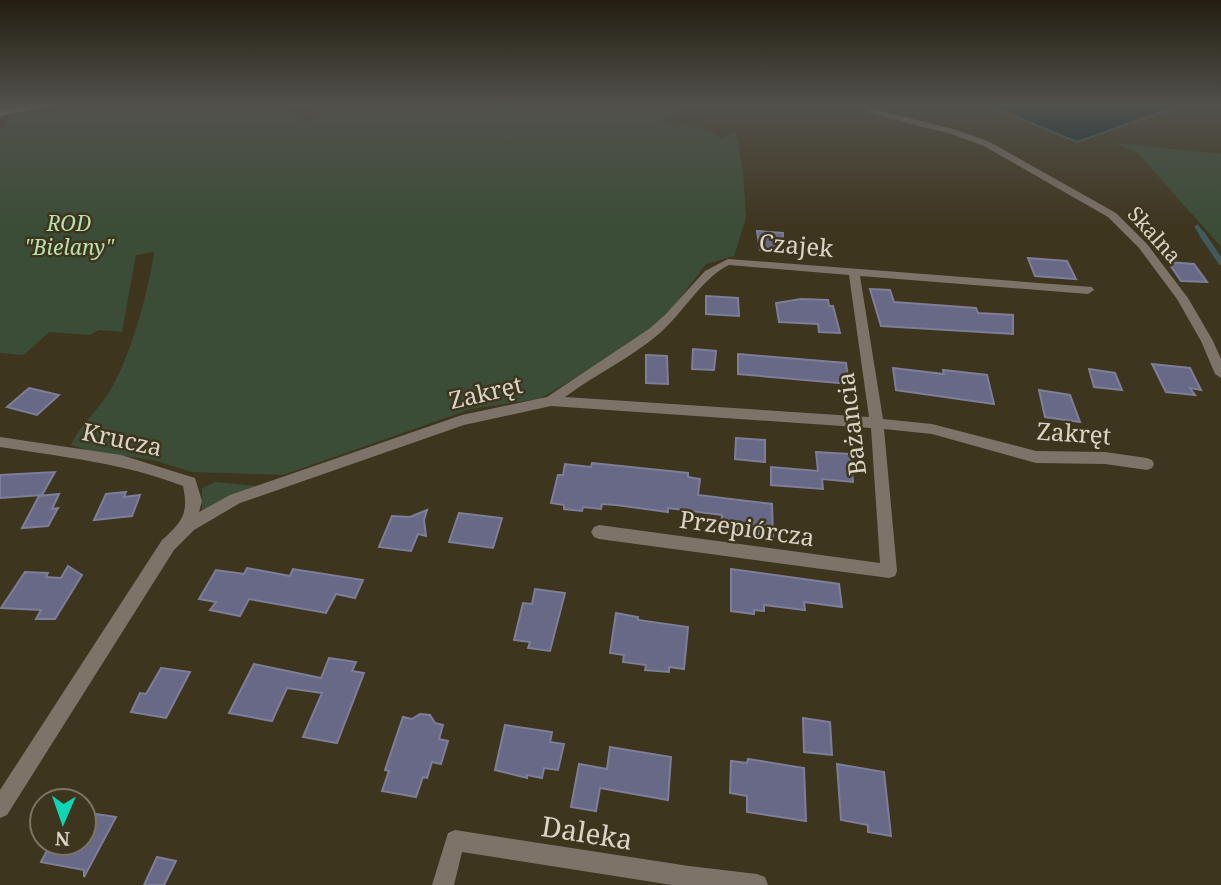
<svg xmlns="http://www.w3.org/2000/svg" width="1221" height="885" viewBox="0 0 1221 885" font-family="'Noto Serif',serif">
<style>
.green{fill:#3b4d37}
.water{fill:#002531;stroke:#415a5e;stroke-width:2}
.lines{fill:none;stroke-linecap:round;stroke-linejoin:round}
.stream-far1{stroke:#415a5e;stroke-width:4.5}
.stream{stroke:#415a5e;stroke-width:6}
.building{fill:#686987;stroke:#7d7e97;stroke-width:2}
.street{fill:#7e7368;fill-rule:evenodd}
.secondary{fill:#a69684;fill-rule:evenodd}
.labels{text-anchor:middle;stroke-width:5;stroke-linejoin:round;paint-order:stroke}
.far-park-label{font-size:21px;font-style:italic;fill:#b9e0b0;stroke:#3e351e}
.far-street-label{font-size:21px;fill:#d9d4c6;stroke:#3e351e}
.street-label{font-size:24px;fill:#d9d4c6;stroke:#3e351e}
.near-street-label{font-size:28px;fill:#d9d4c6;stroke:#3e351e}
</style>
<rect width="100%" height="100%" fill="#3e351e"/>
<g class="green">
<path d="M95 104H290V109L303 122 317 118 301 104H685L686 109 664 117 663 122 673 127C689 120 707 130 722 138L736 132 743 171 746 218 734 256 706 264 662 322 627 349 539 399 471 409 283 475 192 472 153 460 94 452 71 445C81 423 101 408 112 387 131 354 149 290 154 252L136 255 122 332 99 330 90 335 49 332 24 355 0 353V128H5L10 115Z"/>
<path d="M1114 143 1221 154V247L1137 152Z"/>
<path d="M215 482 256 486 202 513V488Z"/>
</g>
<path class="water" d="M985 104H1184L1077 142Z"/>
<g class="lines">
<path class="stream-far1" d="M1197 227 1203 236"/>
<path class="stream" d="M1202 234 1221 262"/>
</g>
<g class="building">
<path d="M757 231 783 233 782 253 760 250Z"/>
<path d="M1028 258 1067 261 1076 279 1035 276Z"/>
<path d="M1168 262 1194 264 1207 282 1181 281Z"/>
<path d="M870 289 890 290 894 302 976 308 978 313 1013 315V334L881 326Z"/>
<path d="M706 296 738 298 739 316 706 314Z"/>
<path d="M801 299 828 300 829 306H833L840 333 819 332 818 324 779 322 776 303Z"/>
<path d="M693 349 716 351 714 370 692 369Z"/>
<path d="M738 354 846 363 849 384 738 374Z"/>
<path d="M646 355 667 356 668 384 646 383Z"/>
<path d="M1152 364 1190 368 1201 390 1190 388 1195 395 1166 392Z"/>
<path d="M893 368 944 374 943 370 987 375 994 404 896 390Z"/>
<path d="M1089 369 1115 373 1122 390 1094 387Z"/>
<path d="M29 388 59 395 37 415 7 407Z"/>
<path d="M1039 390 1070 395 1080 422 1045 417Z"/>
<path d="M736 438 765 440V462L735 459Z"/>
<path d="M816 452 850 454 853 482 822 479 823 489 771 485V467L818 471Z"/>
<path d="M592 463 688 473V477L700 479 698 495 772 504 773 536 721 529 722 515 668 508V512L616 505 602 504 601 509 583 507 582 511 564 509V505L551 503 558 475H563L565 464 591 467Z"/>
<path d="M55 472 42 495 0 498V475Z"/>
<path d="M126 492 124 497 140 495 132 516 94 520 106 494Z"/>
<path d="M59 494 52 509 58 508 48 526 22 528 39 496Z"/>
<path d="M427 510 424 520 426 536 418 534 411 551 379 547 392 516 410 517Z"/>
<path d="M459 513 502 518 493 548 449 542Z"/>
<path d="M68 566 82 575 55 619H36L41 610 1 608 25 572 48 573 46 577 61 578Z"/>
<path d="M247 568 290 576 293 569 363 580 355 598 336 594 326 613 249 599 240 616 210 610 216 602 199 599 216 570 244 574Z"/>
<path d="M731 569 839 584 842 607 804 602 805 610 764 605V611L754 610V614L731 611Z"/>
<path d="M535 589 565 593 550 651 528 648 530 642 514 640 523 603 532 604Z"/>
<path d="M616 613 638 617V620L688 627 684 669 669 667V672L645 670 646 665 623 662 624 655 610 653Z"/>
<path d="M329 658 356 662 352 671 364 673 337 743 303 737 322 693 287 688 272 721 229 713 254 664 321 678Z"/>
<path d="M161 668 190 672 166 718 131 712 140 693 146 694Z"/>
<path d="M420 714 430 715 435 723 443 725 439 739 448 741 441 764 432 762 427 778 423 777 416 797 382 791 389 771 385 770 403 717 412 719Z"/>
<path d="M803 718 830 722 832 755 804 752Z"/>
<path d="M505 725 552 732 550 742 564 744 558 770 544 768 542 778 527 775V778L495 770Z"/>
<path d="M610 747 671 757 668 800 600 788 596 811 571 807 579 764 607 769Z"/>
<path d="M748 759 804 768 806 821 747 812V796L730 793 731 761 747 763Z"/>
<path d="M837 764 884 772 891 836 868 832V825L841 820Z"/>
<path d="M96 814 116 817 84 877V870L41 862 51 843H84V816L94 817Z"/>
<path d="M157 857 176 861 164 885H144Z"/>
</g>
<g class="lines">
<g class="street">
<path d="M856 104H867L878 110 957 130 990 142 1116 213 1147 244 1188 298 1213 341 1221 359V378L1215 374 1201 341 1177 299 1139 248 1108 217 984 146 951 134 872 114Z"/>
<path d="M728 259 1092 287 1094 290 1088 294 860 276 883 419 932 424 1036 451 1105 452 1147 458 1152 460 1154 464 1152 468 1147 470 1105 464 1036 463 932 434 884 429 897 571 895 576 889 578 599 539 594 537 591 532 594 527 599 525 880 563 871 428 551 406 464 425 240 503 194 530 174 550 7 815 0 818V790L162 540C182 522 189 514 183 486 124 463 62 457 0 447V437L121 455 195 478 202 501 199 512 230 495 462 415 547 397 649 329 665 315 705 271ZM729 265 849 275 869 417 565 397C596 374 631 358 660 333 683 313 703 277 729 265Z"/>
<path d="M455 830 689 866 757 874 765 877 768 885H672L462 852 454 885H432L448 833Z"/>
</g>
<path class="secondary" d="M39 104H62L0 116V110Z"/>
</g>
<linearGradient id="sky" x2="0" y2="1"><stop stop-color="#221d10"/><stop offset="0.46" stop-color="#52514c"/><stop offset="1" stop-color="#52514c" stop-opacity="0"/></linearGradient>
<rect width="1221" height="228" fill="url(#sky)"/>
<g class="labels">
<g class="far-park-label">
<text x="69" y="231">ROD<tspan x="69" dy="24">"Bielany"</tspan></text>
</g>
<g class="far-street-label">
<text transform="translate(1154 235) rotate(48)" y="7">Skalna</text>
</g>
<g class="street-label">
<text transform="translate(796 246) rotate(5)" y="8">Czajek</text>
<text transform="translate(486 393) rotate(-13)" y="8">Zakręt</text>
<text transform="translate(852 424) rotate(-97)" y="8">Bażancia</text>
<text transform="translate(1074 434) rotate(4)" y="8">Zakręt</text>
<text transform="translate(122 440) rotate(12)" y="8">Krucza</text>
<text transform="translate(747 529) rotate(8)" y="8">Przepiórcza</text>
</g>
<g class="near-street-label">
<text transform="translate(587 833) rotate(9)" y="10">Daleka</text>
</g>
</g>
<g transform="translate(63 822) rotate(182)"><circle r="33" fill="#3e351e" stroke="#7c7561" stroke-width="2"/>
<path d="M0-5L12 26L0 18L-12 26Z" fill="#0dd5b5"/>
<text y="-10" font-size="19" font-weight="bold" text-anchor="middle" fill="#d9d4c6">N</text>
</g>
</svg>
